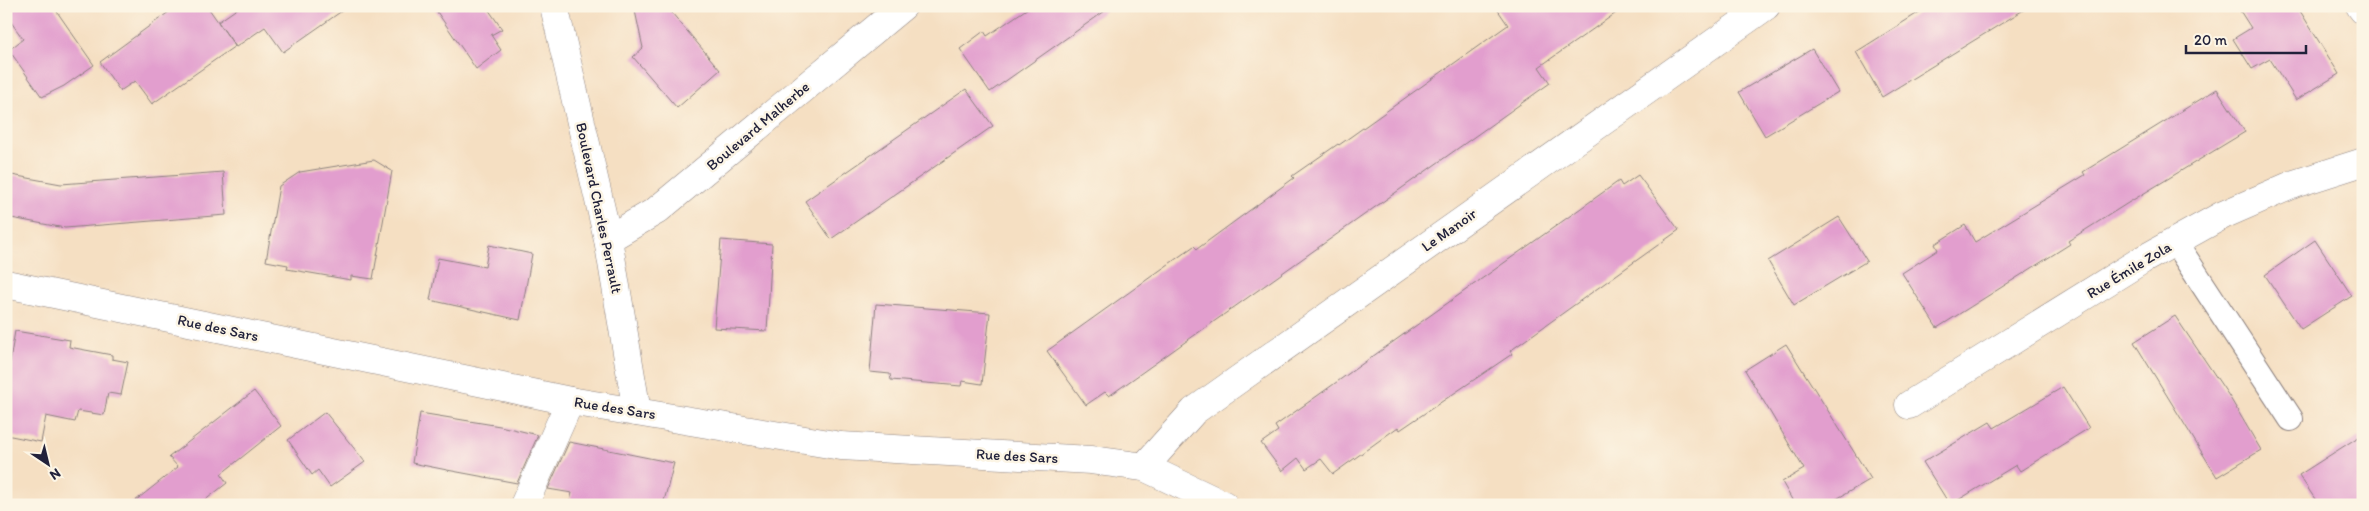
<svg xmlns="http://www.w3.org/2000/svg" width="2369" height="511" viewBox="0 0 2369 511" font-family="Itim,sans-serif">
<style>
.building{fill:#e29ece}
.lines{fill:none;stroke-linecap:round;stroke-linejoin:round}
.service-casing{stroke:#8c807e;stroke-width:26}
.minor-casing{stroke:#8c807e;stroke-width:29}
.service{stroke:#fff;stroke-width:24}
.minor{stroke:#fff;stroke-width:28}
.labels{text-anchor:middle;stroke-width:5;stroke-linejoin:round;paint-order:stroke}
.street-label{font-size:15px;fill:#22223b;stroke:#fcf5e5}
</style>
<rect width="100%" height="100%" fill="#fcf5e5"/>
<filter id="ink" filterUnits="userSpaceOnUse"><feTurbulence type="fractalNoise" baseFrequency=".02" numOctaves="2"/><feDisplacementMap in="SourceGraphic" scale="10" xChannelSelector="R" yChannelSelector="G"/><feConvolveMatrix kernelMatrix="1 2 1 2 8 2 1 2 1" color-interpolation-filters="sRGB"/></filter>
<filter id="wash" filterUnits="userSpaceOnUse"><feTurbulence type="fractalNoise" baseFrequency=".0096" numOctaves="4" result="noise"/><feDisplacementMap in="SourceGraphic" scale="20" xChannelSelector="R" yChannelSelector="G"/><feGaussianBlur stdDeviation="1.12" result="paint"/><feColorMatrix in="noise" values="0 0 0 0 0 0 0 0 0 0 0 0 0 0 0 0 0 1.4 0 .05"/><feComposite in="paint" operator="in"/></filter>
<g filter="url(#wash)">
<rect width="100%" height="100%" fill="#f5dfc2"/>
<g id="blocks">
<g class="building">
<path d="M6 6H53L94 65 64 86 42 97 9 50 23 39 6 15Z"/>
<path d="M177 6H207L235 46 152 104 135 81 120 91 100 62Z"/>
<path d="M241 6H349L283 52 265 27 236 47 218 22Z"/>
<path d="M433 6H486L502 29 491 35 501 50 476 69Z"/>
<path d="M634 6H666L720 70 677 108 633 57 643 48Z"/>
<path d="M1031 6H1112L990 92 960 49 984 31 987 36Z"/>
<path d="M1495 6H1626L1539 67 1550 83 1109 396 1105 392 1086 405 1047 351 1194 246 1197 249 1294 178 1292 176 1338 144 1339 145 1508 25Z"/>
<path d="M1929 6H2030L1882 97 1856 52Z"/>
<path d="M2237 6H2297L2339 74 2296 100 2270 59 2252 69 2233 39 2251 28Z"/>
<path d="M1812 49 1838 92 1765 136 1739 92Z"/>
<path d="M966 89 993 126 831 239 805 201Z"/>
<path d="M2217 89 2245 132 2128 203 2068 241 2070 244 1937 328 1902 273 1938 250 1935 244 1965 225 1975 242 2085 175 2083 172Z"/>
<path d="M374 160 392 171 373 279 351 276V280L287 269 288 265 266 261 279 186 300 172Z"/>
<path d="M223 172 226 215 65 228 6 217V174L61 184Z"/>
<path d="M1638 175 1679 230 1510 351 1512 354 1400 430 1398 427 1333 474 1321 459 1306 469 1298 458 1282 471 1261 443 1278 431 1275 426 1619 181 1622 186Z"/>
<path d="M1839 217 1867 261 1794 305 1768 261Z"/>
<path d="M721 240 772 244 767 331 714 328Z"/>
<path d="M2315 240 2352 296 2301 329 2265 275Z"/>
<path d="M489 245 532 254 520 320 430 300 438 258 485 267Z"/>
<path d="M876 304 990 313 982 384 962 381 961 386 891 380 890 374 870 372Z"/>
<path d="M2175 316 2229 396 2261 450 2217 477 2134 342Z"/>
<path d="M15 331 70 340 69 347 112 355V359L128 362 121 395 108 393 104 415 78 411 75 422 46 416 41 442 6 435V385Z"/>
<path d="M1786 344 1871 479 1826 505H1795L1782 482 1804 469 1745 370Z"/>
<path d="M2063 387 2089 428 2020 471 2016 465 1950 505 1923 462 1990 422 1994 428Z"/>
<path d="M254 391 281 426 221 474 227 483 199 505H130L178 467 169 457Z"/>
<path d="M325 412 365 462 330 487 318 470 312 475 288 440Z"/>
<path d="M420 413 500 426 538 435 517 483 447 470 412 463Z"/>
<path d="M2363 434V505H2319L2299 475Z"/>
<path d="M569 442 674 463 663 505H569L572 493 548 489Z"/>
</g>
</g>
</g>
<g filter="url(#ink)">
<use href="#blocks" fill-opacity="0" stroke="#8c807e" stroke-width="1"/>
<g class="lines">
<defs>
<path id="service" d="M2175 242 2291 419"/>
<g id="minor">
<path d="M554 6 608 239 637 412"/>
<path d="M2360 6 2363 10"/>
<path d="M608 239 656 211 903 6"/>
<path d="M6 284 570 401 841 446 1091 460 1144 467 1224 505"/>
<path d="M1909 405 2142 260 2223 215 2294 184 2363 162"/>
<path d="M1144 467 1194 411 1766 6"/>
<path d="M524 505 570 401"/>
</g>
</defs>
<use href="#service" class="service-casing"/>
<use href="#minor" class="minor-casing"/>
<use href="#service" class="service"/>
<use href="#minor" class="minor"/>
</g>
</g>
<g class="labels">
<g class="street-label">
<text transform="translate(758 126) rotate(-40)" y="5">Boulevard Malherbe</text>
<text transform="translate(599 208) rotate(78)" y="5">Boulevard Charles Perrault</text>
<text transform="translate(1449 230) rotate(-35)" y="5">Le Manoir</text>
<text transform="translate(2129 270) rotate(-31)" y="5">Rue Émile Zola</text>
<text transform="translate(218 328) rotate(12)" y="5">Rue des Sars</text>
<text transform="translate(615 408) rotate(9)" y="5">Rue des Sars</text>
<text transform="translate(1017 456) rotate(3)" y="5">Rue des Sars</text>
</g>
</g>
<rect width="2369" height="511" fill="none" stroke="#fcf5e5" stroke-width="25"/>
<g transform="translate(48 464) rotate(145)" stroke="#fcf5e5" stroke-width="4" paint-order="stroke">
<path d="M0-4L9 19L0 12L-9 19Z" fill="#22223b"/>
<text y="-8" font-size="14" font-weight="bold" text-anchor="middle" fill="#22223b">N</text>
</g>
<path d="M2186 45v8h120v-8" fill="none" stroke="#22223b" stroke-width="2.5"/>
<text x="2194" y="45" font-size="15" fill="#22223b" stroke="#fcf5e5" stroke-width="4" paint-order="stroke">20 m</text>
</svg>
